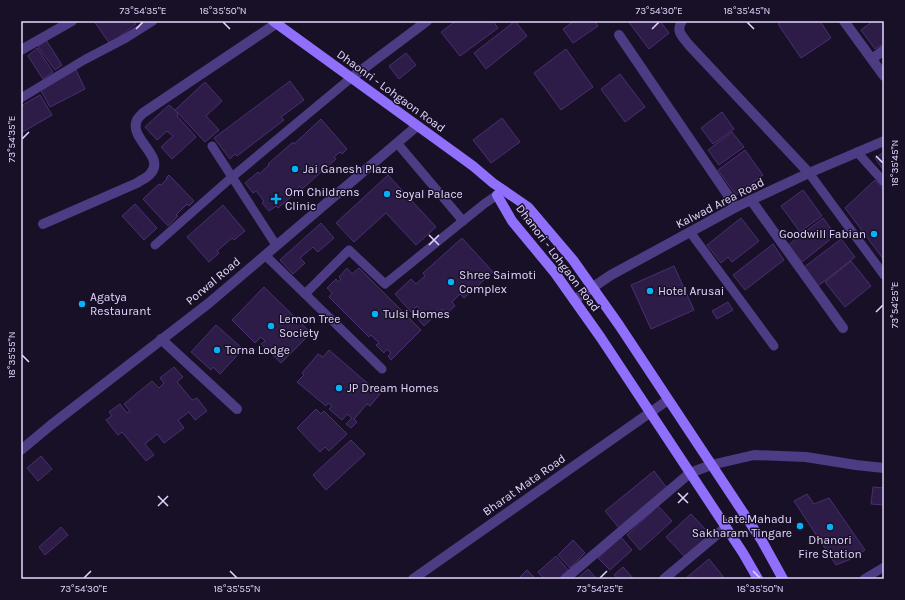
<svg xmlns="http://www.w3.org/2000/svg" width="905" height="600" viewBox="0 0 905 600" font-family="Karla,sans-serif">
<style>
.building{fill:#2d1c47;stroke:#4a2f72}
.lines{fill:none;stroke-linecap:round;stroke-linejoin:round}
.service{stroke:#4d3c84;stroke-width:9}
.minor{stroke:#4d3c84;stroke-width:10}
.tertiary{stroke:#4d3c84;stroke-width:10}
.secondary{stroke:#8f6ffc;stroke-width:10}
.ticks{fill:none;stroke:#e3d6fe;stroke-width:1.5}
.poi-dot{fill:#07b1f9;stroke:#181026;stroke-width:1.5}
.labels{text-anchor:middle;stroke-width:3;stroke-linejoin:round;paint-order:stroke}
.street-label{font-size:12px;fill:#e3d6fe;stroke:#181026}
.poi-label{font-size:12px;fill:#e3d6fe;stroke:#181026;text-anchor:start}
.neatline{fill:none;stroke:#e3d6fe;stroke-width:1.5}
.ticks-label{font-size:10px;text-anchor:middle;fill:#e3d6fe}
</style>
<rect width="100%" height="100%" fill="#181026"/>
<g class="building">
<path d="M94 21H134L136 24 110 44Z"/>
<path d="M456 21H493L498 28 460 56 441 32Z"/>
<path d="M515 21 527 36 486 69 474 53Z"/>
<path d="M574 21H595L598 26 573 43 563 29Z"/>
<path d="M628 21H660L669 33 649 49Z"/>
<path d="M782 21H820L831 38 801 58 778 24Z"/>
<path d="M873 21H884V43L875 49 861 30Z"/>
<path d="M46 40 62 65 55 70 38 47Z"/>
<path d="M37 48 53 72 43 79 28 56Z"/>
<path d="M566 49 593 87 561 110 534 73Z"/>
<path d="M406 53 416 65 399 79 389 66Z"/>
<path d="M76 70 85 89 50 107 40 89Z"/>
<path d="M620 74 645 107 625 122 601 89Z"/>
<path d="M290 81 304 100 281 117 284 120 237 156 235 154 230 159 214 138Z"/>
<path d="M205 82 222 101 206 116 219 130 205 142 175 110Z"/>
<path d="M40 95 52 115 21 133V106Z"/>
<path d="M169 105 175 110 178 114 177 116 196 137 172 159 161 147 173 136 167 131 157 140 145 127Z"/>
<path d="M722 112 734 129 713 144 701 128Z"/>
<path d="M502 118 520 142 491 163 473 140Z"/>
<path d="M321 119 347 149 342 154 340 152 334 157 336 159 302 189 300 186 296 190 297 192 278 208 276 206 269 211 262 203 264 201 256 191 253 193 245 183 258 172 259 174 269 165 268 164 293 142 294 144Z"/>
<path d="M732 132 744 147 719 165 708 150Z"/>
<path d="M745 150 763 175 736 195 718 170Z"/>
<path d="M884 152V171L875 158Z"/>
<path d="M169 175 194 201 189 206 187 204 176 215 178 216 168 226 143 199 159 184 161 185 167 179 166 178Z"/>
<path d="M388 175 436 227 416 245 386 213 354 242 336 223Z"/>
<path d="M875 180 884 190V260L845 208Z"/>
<path d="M803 190 822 216 800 232 781 206Z"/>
<path d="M135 204 157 228 144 240 122 216Z"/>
<path d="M223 205 245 231 234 240 232 238 217 251 219 253 209 262 187 237Z"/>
<path d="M741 218 759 241 732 262 728 257 721 263 707 245Z"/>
<path d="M823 218 836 235 802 262 788 245Z"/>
<path d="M321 223 334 238 318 252 313 247 300 258 305 263 293 274 280 260Z"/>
<path d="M462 238 493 272 464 298 460 294 452 302 455 306 446 314 442 309 424 326 416 317 422 312 417 306 411 312 395 294 411 279 416 284 425 276 423 273Z"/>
<path d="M841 239 855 257 818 286 803 268Z"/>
<path d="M773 244 784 260 745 290 733 275Z"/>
<path d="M851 261 871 286 845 307 825 282Z"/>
<path d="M674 266 694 310 651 329 631 285Z"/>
<path d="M347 268 352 274 359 268 421 330 391 360 388 356 391 353 387 349 384 353 376 345 379 343 371 335 369 337 329 297 332 293 327 288 336 279 338 282 341 279 339 277Z"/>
<path d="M264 287 311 333 281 363 261 344 265 341 261 337 255 343 232 320Z"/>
<path d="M728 302 733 310 717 319 712 311Z"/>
<path d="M216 325 243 349 220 374 213 367 211 370 191 352Z"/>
<path d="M329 350 380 394 370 406 367 404 354 419 357 422 351 428 346 424 352 418 347 414 342 420 329 409 332 406 328 403 326 406 297 382 304 375 302 373 318 354 323 357Z"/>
<path d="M174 367 183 377 177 382 192 400 197 398 207 411 195 420 189 412 178 420 184 428 164 443 157 434 145 444 154 455 146 461 122 432 118 435 106 420 112 416 109 412 120 404 127 413 130 411 124 404 152 381 159 388 164 383 160 378Z"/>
<path d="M316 409 321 414 324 411 347 434 329 451 325 447 320 452 297 428Z"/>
<path d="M351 440 365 454 326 490 313 475Z"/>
<path d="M41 456 52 469 38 481 27 468Z"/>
<path d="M654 471 667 488 619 528 605 511Z"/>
<path d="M873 487 884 488V505L871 504Z"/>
<path d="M807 494 814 504 829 498 865 550 851 559 836 565 794 501Z"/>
<path d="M658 506 672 521 640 550 627 535Z"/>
<path d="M691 514 710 534 685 557 666 537Z"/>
<path d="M61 527 68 535 45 555 39 547Z"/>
<path d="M621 537 632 550 610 570 598 558Z"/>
<path d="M573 540 585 553 570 568 558 555Z"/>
<path d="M556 556 569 571 560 579H544L538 572Z"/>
<path d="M709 559 725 579H685Z"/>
<path d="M623 567 634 579H619L614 575Z"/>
<path d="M588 569 597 579H577Z"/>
<path d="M527 570 536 579H518Z"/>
</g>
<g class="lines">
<g class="service">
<path d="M21 98 84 60 126 38 153 21"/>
<path d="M397 143 463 221"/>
<path d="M212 146 276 245"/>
<path d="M857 152 884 182"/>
<path d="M809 173 884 275"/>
<path d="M690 232 774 346"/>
<path d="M155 245 232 177 351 78"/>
<path d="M265 255 382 369"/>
<path d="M305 294 349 250 385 284 484 204 497 195"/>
<path d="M864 579 884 567"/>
</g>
<g class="minor">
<path d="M682 21C675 31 683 37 689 45L809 173"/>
<path d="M844 21 884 76"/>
<path d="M619 35 736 207"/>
<path d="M21 50 72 21"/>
<path d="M872 59 884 50"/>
<path d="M351 78 427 21"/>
<path d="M751 200 843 328"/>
<path d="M43 224 137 183C141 180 147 178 150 174 167 157 128 139 137 120 138 118 141 115 143 113L277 23"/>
<path d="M161 339 237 409"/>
<path d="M565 579 690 473 711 465 754 455 806 457 856 465 884 468"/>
<path d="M664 579 726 527"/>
</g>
<g class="tertiary">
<path d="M574 300 611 275 736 207 809 173 884 141"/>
<path d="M21 450 51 425 209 303 417 126"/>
<path d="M413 579 668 400"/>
</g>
<g class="secondary">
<path d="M273 21 473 166 493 183 528 207 573 260 619 325 762 541 783 579"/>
<path d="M497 195 512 221 555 273 601 338 743 553 758 579"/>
</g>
</g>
<path class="ticks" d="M223 22 230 29M747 22 754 29M136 29 143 22M652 29 659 22M22 139 29 132M876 156 883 163M429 235 439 245M429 245 439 235M876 312 883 305M22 355 29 362M678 493 688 503M158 496 168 506M678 503 688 493M158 506 168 496M230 571 237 578M753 571 760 578M84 578 91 571M600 578 607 571"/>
<g class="poi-dot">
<circle cx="295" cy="169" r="4"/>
<circle cx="387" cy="194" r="4"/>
<path d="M274 193h4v4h4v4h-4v4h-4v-4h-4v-4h4z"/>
<circle cx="874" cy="234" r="4"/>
<circle cx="451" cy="282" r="4"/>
<circle cx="650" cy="291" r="4"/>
<circle cx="82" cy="304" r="4"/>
<circle cx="375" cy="314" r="4"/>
<circle cx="271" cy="326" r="4"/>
<circle cx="217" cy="350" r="4"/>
<circle cx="339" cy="388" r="4"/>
<circle cx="800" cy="526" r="4"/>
<circle cx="830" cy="527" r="4"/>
</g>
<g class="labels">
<g class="street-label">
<text transform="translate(391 91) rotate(36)" y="4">Dhaonri - Lohgaon Road</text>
<text transform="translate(720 203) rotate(-27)" y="4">Kalwad Area Road</text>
<text transform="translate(558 258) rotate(53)" y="4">Dhanori - Lohgaon Road</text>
<text transform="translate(213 281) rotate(-40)" y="4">Porwal Road</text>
<text transform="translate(524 485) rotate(-35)" y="4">Bharat Mata Road</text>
</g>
<g class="poi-label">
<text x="303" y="173">Jai Ganesh Plaza</text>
<text x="285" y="196">Om Childrens<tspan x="285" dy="14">Clinic</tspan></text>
<text x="395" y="198">Soyal Palace</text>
<text x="866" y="238" text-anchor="end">Goodwill Fabian</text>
<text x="459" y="279">Shree Saimoti<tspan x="459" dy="14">Complex</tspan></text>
<text x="658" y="295">Hotel Arusai</text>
<text x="90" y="301">Agatya<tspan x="90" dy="14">Restaurant</tspan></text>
<text x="383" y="318">Tulsi Homes</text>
<text x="279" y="323">Lemon Tree<tspan x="279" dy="14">Society</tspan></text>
<text x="225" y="354">Torna Lodge</text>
<text x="347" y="392">JP Dream Homes</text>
<text x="792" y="523" text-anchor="end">Late.Mahadu<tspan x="792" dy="14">Sakharam Tingare</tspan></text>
<text x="830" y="544" text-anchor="middle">Dhanori<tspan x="830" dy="14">Fire Station</tspan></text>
</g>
</g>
<rect width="905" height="600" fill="none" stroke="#181026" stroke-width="44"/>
<rect x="22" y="22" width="861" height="556" class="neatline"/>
<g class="ticks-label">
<text x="143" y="14">73°54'35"E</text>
<text x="223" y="14">18°35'50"N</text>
<text x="659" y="14">73°54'30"E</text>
<text x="747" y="14">18°35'45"N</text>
<text transform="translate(11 139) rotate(-90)" y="4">73°54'35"E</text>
<text transform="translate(894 163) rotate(-90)" y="4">18°35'45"N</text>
<text transform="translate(894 305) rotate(-90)" y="4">73°54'25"E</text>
<text transform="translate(11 355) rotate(-90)" y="4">18°35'55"N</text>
<text x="84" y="592">73°54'30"E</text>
<text x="237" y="592">18°35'55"N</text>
<text x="600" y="592">73°54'25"E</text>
<text x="760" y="592">18°35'50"N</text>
</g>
</svg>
